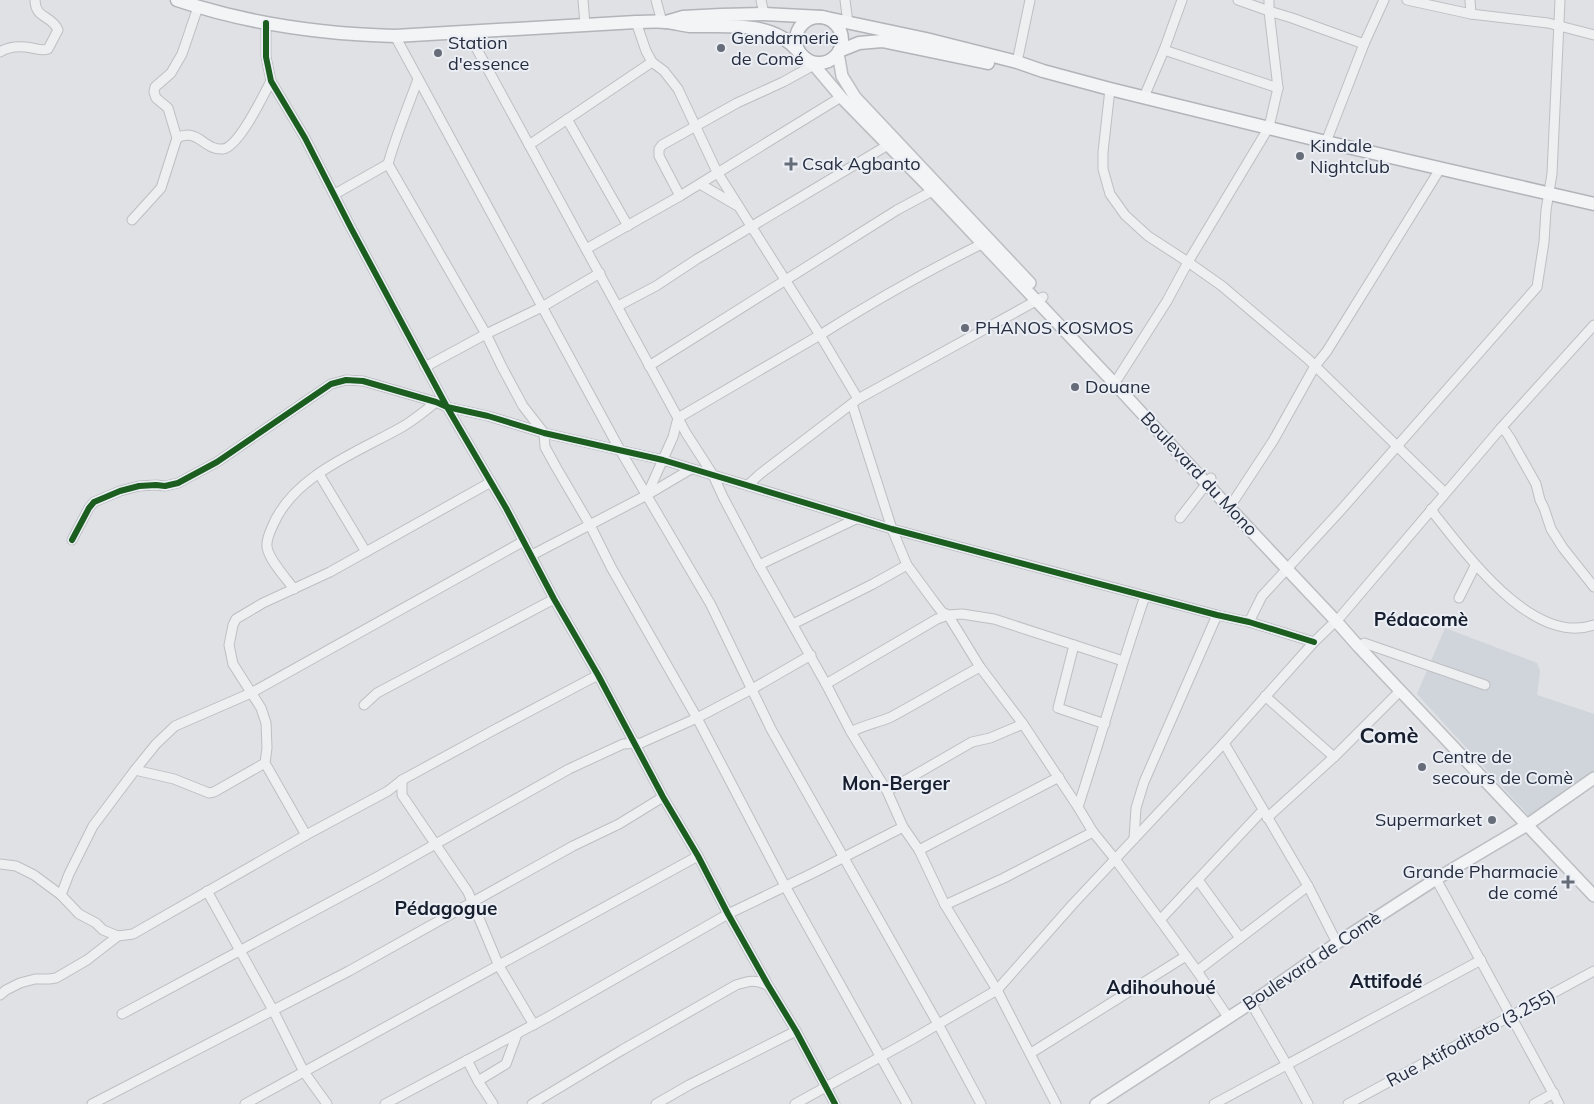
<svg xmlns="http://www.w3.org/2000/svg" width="1594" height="1104" viewBox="0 0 1594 1104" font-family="Mulish,sans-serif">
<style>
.built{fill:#d0d4db}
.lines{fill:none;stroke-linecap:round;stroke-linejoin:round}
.minor-casing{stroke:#bdbfc2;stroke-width:11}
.major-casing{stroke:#bbbec2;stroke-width:14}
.highway-casing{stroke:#b1b4b9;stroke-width:15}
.minor{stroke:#eeeff1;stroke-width:9}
.major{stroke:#f3f4f5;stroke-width:11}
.highway{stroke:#f3f4f5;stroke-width:12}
.cycleway-casing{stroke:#ebeff5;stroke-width:9}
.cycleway{stroke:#1b5e20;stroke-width:6}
.poi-dot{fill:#666c78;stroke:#ebeff5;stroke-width:2}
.labels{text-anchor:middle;stroke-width:4;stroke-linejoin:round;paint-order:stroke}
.poi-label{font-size:18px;fill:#252d3e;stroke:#ebeff5;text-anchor:start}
.street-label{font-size:18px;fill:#252d3e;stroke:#ebeff5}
.neighbourhood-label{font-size:19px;font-weight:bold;fill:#171f2f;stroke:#ebeff5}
.district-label{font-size:22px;font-weight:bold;fill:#171f2f;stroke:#ebeff5}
</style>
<rect width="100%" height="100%" fill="#dfe1e4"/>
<path class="built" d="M1445 628 1537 663 1540 671 1537 695 1594 714V775L1531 818 1417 694Z"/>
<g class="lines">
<defs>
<g id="minor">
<path d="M583 0 585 25"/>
<path d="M656 0 662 22"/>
<path d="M761 0 764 14"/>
<path d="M845 0 848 23"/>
<path d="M1238 0 1269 11V0"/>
<path d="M1407 0 1471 14 1548 23 1594 35"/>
<path d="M1470 0 1471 14"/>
<path d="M266 23V57L271 81 305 138 351 228 447 407 506 508 554 599 598 675 663 797 698 856 728 914 768 985 796 1031 835 1104"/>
<path d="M467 31 678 418 820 335 717 172 678 89 664 71 652 62 646 51 636 22"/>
<path d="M395 36 620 450 711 605 771 729 938 1024 981 1104"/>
<path d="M1164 50 1278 88"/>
<path d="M0 52C9 46 22 46 32 48 38 49 42 51 48 49L58 30C52 15 35 19 35 0"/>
<path d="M1017 62 1030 0"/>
<path d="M418 79C408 107 396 135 388 164L486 334 502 367 523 406 544 433 545 447 556 467 590 525 611 567 697 718 785 886 907 1104"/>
<path d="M1110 89 1103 152V169L1110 194 1125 215 1148 236 1188 262 1222 286 1308 359 1445 493"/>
<path d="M1144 97 1164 50 1182 0"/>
<path d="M567 119 628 226"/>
<path d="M177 138C198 127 204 151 223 149 239 147 264 94 271 81"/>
<path d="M1326 142 1364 44 1384 0"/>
<path d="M529 145 652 62"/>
<path d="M700 184 736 205"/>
<path d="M335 194 388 164"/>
<path d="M680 196 659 156V149L662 145 737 103 783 82 814 65"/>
<path d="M132 220 161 188 177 138 168 108 156 98 154 92 155 87 171 73 182 54 198 7"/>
<path d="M586 249 680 196 841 97"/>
<path d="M618 306 656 286 697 259 893 142"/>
<path d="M649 366 897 210 938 188"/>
<path d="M425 367 486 334 542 307 600 273"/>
<path d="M1118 378 1167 301 1188 262 1269 127 1278 88 1269 11 1292 18 1364 44"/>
<path d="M858 399 820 335C874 301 930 269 988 241"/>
<path d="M852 404 892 529 907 565 935 603 942 612 948 615 980 667 1023 724 1078 807 1093 832 1115 859 1160 920 1197 971 1228 1017"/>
<path d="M678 418 686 433 713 475 723 497 759 565 826 684 851 732 887 791 903 827 919 850 945 905 997 990 1056 1104"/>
<path d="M1501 428 1506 432 1510 438 1536 484 1540 500 1544 508 1551 529 1563 548 1594 587"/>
<path d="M319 474 366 552"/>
<path d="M748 485 760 474 858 399 1043 297"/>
<path d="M647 495 673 437 678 418"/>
<path d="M1233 502 1273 441 1315 366 1327 351 1440 169"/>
<path d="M1431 509 1435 515C1468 556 1533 646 1594 625"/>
<path d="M1180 518 1211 478"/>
<path d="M72 540 89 508 94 502 120 491 139 486 156 485 165 486 178 483 217 462 331 384 346 380 363 381 436 402 447 407 488 416 544 433 663 460 892 529 1217 615 1249 622 1314 642"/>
<path d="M532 555 647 495 691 469"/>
<path d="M759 565 858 518"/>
<path d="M294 589C286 578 269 560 267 547 266 539 270 532 273 525 294 475 358 452 402 427 414 420 425 411 436 402"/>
<path d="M1459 598 1475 566"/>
<path d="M1249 622 1262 596 1341 510 1537 287 1544 242 1546 210 1552 174 1560 0"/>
<path d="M793 624 873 584 907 565"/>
<path d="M1364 643 1485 685"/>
<path d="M826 684 937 619 948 615 962 614 994 619 1074 645"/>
<path d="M1265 696 1334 757"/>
<path d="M364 705 377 693 554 599"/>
<path d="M1105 724 1058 708 1074 645 1123 661"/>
<path d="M851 732C864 725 877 723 891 717 921 701 950 683 980 667"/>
<path d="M1224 743 1308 886 1337 943"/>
<path d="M135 770 174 779 209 793 214 792 265 763"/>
<path d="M402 780V795L468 892 499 966 534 1025"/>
<path d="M887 791 972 742 990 738 1023 724"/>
<path d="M1078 807C1101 737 1121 666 1145 596"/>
<path d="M1267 818 1334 757 1400 691"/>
<path d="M306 835 265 763 267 748 266 723 261 708 233 664 229 645 233 625 236 619 263 603 330 572 491 482"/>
<path d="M1134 839 1136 808 1144 782 1217 615"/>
<path d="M919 850 1059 777"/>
<path d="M0 864 16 866 34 875 61 895 79 914 96 923 103 930 118 936"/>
<path d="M1436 879 1559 1104"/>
<path d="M1198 880 1240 938"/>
<path d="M207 891 273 1010 304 1072 327 1104"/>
<path d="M61 895 69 874 93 826 135 770 156 744 175 726 251 693 524 541"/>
<path d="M945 905 1004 878 1093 832"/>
<path d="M1160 920 1263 810"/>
<path d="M1197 971 1308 886"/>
<path d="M0 995 6 990 20 983 35 979H49L56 978 87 960 118 936 133 934 306 835 388 791 402 780 492 731 598 675"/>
<path d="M1251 1003 1287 1065 1308 1104"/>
<path d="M122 1014 377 877 569 769 623 744 641 743 697 718 752 689 811 655"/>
<path d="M1031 1053 1186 956"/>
<path d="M467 1060 478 1081"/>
<path d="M92 1104 349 971 573 846 619 824 663 797"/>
<path d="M245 1104 698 856"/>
<path d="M385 1104 548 1017 728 914 813 873 903 827"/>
<path d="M493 1104 478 1081 506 1064 517 1034"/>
<path d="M532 1104 622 1050 736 985C749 981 755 979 767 985"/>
<path d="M656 1104 689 1085 796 1031"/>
<path d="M795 1104 911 1040 997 990 1073 904 1224 743 1314 642 1341 616 1501 428 1594 325"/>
<path d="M1214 1104 1481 960"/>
<path d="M1348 1104 1594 971"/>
<path d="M1534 1104 1554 1093"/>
</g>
<g id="major">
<path d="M838 53 842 76 855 97 1030 283"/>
<path d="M802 55 814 65 841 97 933 191 1114 383 1206 483 1336 621 1358 646 1594 896"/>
<path d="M1096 1104 1251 1003 1337 943 1436 879 1527 825 1594 778"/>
</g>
<g id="highway">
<path d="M177 0C248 24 321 34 395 36L636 22C646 22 657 21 667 22 675 23 682 25 690 26 728 27 773 20 799 52"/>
<circle cx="819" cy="40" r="23"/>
<path d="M666 22 683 17 721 15 764 14 822 17 926 39 1017 62 1043 71 1110 89 1326 142 1594 204"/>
<path d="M839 51 859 43 882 41 988 63"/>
</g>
</defs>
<use href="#minor" class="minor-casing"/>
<use href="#major" class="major-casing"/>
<use href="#highway" class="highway-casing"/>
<use href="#minor" class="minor"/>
<use href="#major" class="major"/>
<use href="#highway" class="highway"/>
<defs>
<g id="cycleway">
<path d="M266 23V57L271 81 305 138 351 228 447 407 506 508 554 599 598 675 663 797 698 856 728 914 768 985 796 1031 835 1104"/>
<path d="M72 540 89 508 94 502 120 491 139 486 156 485 165 486 178 483 217 462 331 384 346 380 363 381 436 402 447 407 488 416 544 433 663 460 892 529 1217 615 1249 622 1314 642"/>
</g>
</defs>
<use href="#cycleway" class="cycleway-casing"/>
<use href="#cycleway" class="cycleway"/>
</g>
<g class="poi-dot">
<circle cx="721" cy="48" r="5"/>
<circle cx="438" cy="53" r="5"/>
<circle cx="1300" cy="156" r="5"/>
<path d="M788.5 156.5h5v5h5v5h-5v5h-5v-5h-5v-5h5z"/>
<circle cx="965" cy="328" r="5"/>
<circle cx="1075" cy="387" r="5"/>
<circle cx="1422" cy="767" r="5"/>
<circle cx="1492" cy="820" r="5"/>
<path d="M1565.5 874.5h5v5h5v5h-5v5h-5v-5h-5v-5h5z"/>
</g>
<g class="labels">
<g class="poi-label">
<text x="731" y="44">Gendarmerie<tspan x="731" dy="21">de Comé</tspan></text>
<text x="448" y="49">Station<tspan x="448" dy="21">d'essence</tspan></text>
<text x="1310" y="152">Kindale<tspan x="1310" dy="21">Nightclub</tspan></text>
<text x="802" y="170">Csak Agbanto</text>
<text x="975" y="334">PHANOS KOSMOS</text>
<text x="1085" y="393">Douane</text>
<text x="1432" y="763">Centre de<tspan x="1432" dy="21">secours de Comè</tspan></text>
<text x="1482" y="826" text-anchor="end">Supermarket</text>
<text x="1558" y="878" text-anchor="end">Grande Pharmacie<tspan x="1558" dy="21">de comé</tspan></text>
</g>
<g class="street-label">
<text transform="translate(1199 474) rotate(47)" y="6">Boulevard du Mono</text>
<text transform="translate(1312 961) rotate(-34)" y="6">Boulevard de Comè</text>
<text transform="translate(1471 1038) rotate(-28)" y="6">Rue Atifoditoto (3.255)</text>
</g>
<g class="neighbourhood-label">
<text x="1421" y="626">Pédacomè</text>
<text x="896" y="790">Mon-Berger</text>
<text x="446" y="915">Pédagogue</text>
<text x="1386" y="988">Attifodé</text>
<text x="1161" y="994">Adihouhoué</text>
</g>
<g class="district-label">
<text x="1389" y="743">Comè</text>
</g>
</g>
</svg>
